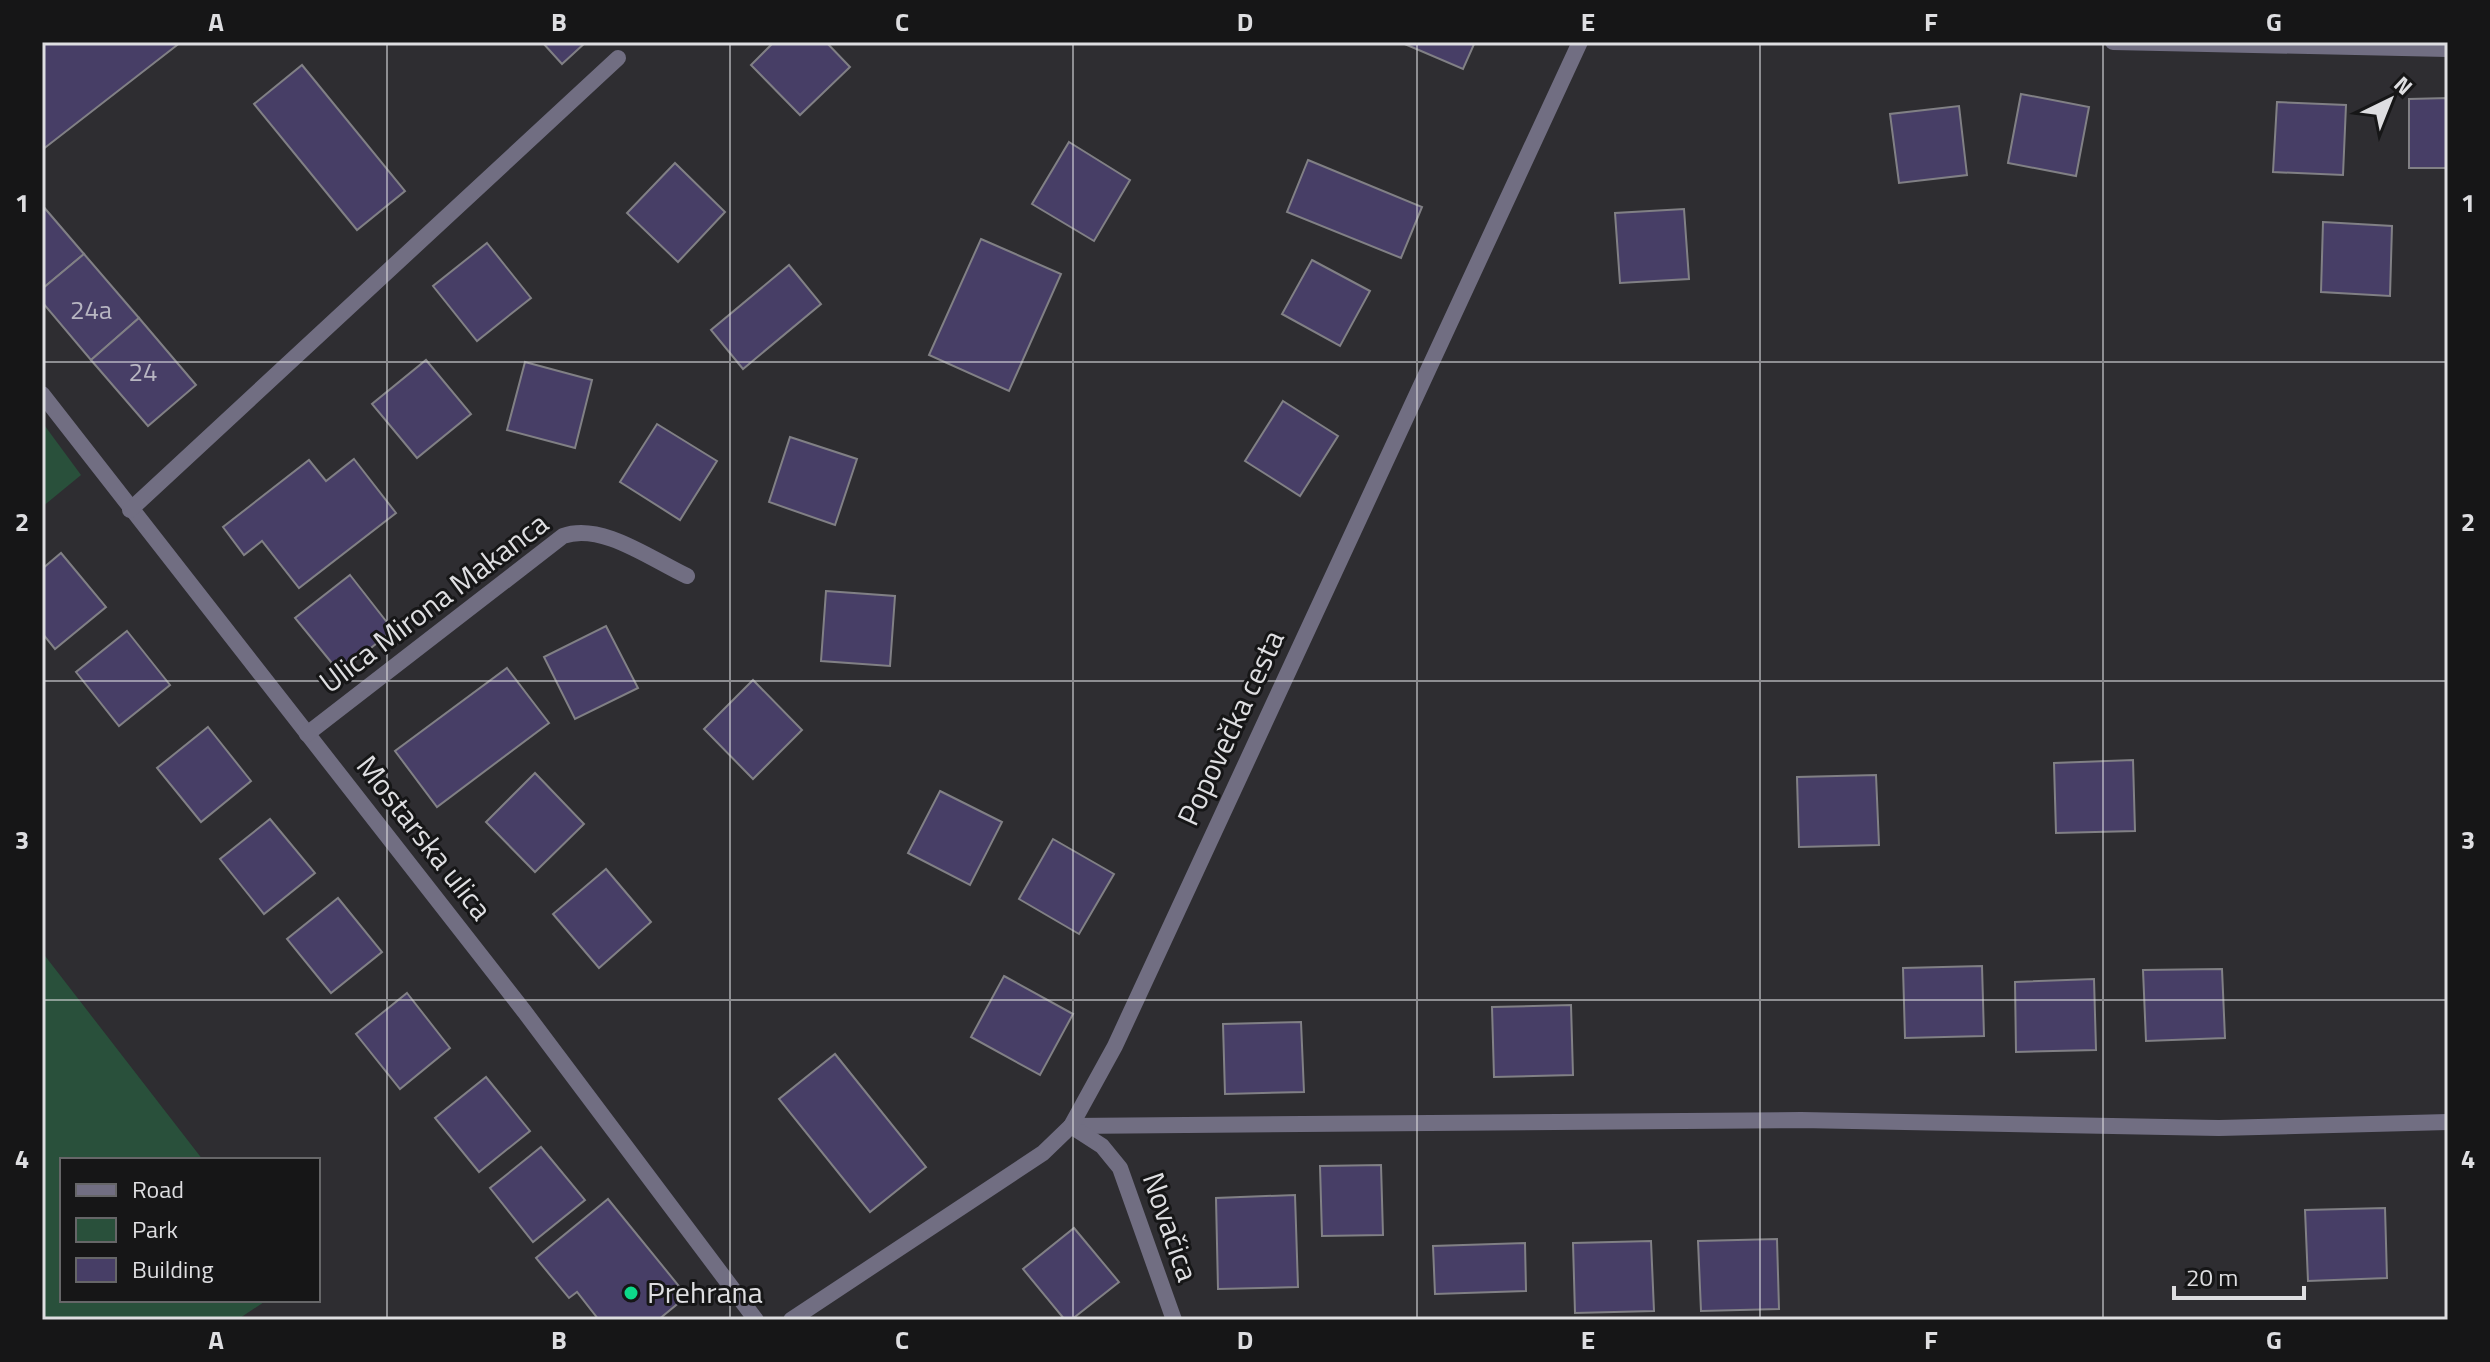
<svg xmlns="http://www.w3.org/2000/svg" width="2490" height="1362" viewBox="0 0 2490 1362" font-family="'Titillium Web',sans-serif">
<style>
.green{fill:#29503b}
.building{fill:#473e66;stroke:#818085;stroke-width:2}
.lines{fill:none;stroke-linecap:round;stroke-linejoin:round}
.street{stroke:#716e82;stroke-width:16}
.grid{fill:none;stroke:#dedee1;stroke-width:2;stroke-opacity:0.55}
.poi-dot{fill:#0dd98a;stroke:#161617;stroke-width:3}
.labels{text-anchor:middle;stroke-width:6;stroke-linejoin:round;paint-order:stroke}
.number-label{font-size:26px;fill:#b8b6c2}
.street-label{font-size:30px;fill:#dedee1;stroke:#161617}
.poi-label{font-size:30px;fill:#dedee1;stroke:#161617;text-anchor:start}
.neatline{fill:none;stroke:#dedee1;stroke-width:3}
.grid-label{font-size:26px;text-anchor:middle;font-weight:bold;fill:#dedee1}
</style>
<rect width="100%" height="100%" fill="#2e2d31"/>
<g class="green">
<path d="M42 422 81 475 42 507Z"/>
<path d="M42 952 203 1160H62V1300H267L237 1320H42Z"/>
</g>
<g class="building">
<path d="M42 42H181L42 150Z"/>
<path d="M542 42H586L562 64Z"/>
<path d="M774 42H826L850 67 800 115 751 65Z"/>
<path d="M1400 42H1475L1463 69Z"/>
<path d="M302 65 405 191 357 230 254 104Z"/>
<path d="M2021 94 2089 107 2076 176 2008 163Z"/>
<path d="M2448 98V168H2409V99Z"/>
<path d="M2277 102 2346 105 2343 175 2273 172Z"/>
<path d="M1959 106 1967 175 1899 183 1890 114Z"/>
<path d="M1069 142 1130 180 1094 241 1032 204Z"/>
<path d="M1308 160 1422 207 1401 258 1287 212Z"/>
<path d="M675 163 725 212 678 262 627 213Z"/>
<path d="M42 205 84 254 42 289Z"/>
<path d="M1684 209 1689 279 1620 283 1615 213Z"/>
<path d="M2323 222 2392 226 2390 296 2321 292Z"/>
<path d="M981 239 1061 274 1009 391 929 355Z"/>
<path d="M487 243 531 298 477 341 433 286Z"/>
<path d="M84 254 139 318 91 360 42 302V289Z"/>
<path d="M1312 260 1370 291 1340 346 1282 314Z"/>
<path d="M789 265 821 304 743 369 711 330Z"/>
<path d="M139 318 196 385 148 426 91 360Z"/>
<path d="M426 360 471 414 417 458 372 404Z"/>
<path d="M525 362 592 380 575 448 507 430Z"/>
<path d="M1283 401 1338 436 1300 496 1245 461Z"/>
<path d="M657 424 717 461 680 520 620 482Z"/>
<path d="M790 437 857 459 835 525 769 502Z"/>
<path d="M354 459 396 513 299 588 262 541 244 555 223 527 309 460 326 481Z"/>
<path d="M61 553 106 607 55 649 42 633V569Z"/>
<path d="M350 575 393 630 340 673 295 618Z"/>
<path d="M826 591 895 596 890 666 821 661Z"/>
<path d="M606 626 638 688 575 719 544 657Z"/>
<path d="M127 631 170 685 119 726 76 672Z"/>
<path d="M507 668 549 723 437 807 395 751Z"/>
<path d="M753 680 802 730 753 779 704 729Z"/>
<path d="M208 727 251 781 201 822 157 768Z"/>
<path d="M2133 760 2135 831 2056 833 2054 763Z"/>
<path d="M535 773 584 824 535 872 486 822Z"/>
<path d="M1876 775 1879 845 1799 847 1797 777Z"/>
<path d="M940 791 1002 822 970 885 908 853Z"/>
<path d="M270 819 315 873 264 914 220 859Z"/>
<path d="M1053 839 1114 874 1079 934 1019 899Z"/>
<path d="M606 869 651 922 599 968 553 914Z"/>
<path d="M338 898 382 952 331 993 287 939Z"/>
<path d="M1982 966 1984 1036 1905 1038 1903 968Z"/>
<path d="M2222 969 2225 1038 2146 1041 2143 970Z"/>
<path d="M1004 976 1073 1014 1040 1075 971 1037Z"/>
<path d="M2094 979 2096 1050 2016 1052 2015 982Z"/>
<path d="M407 993 450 1048 400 1089 356 1034Z"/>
<path d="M1571 1005 1573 1075 1494 1077 1492 1007Z"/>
<path d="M1301 1022 1304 1092 1225 1094 1223 1024Z"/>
<path d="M835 1054 926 1167 870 1212 779 1099Z"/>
<path d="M486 1077 530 1131 479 1172 435 1118Z"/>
<path d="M541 1147 585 1200 533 1242 490 1188Z"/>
<path d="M1381 1165 1383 1235 1322 1236 1320 1166Z"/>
<path d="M1295 1195 1298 1287 1218 1289 1216 1198Z"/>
<path d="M608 1199 687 1296 658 1320H599L577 1292 569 1298 536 1258Z"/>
<path d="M2385 1208 2387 1278 2308 1281 2305 1210Z"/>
<path d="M1074 1228 1119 1282 1071 1320H1065L1023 1269Z"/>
<path d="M1777 1239 1779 1309 1701 1311 1698 1241Z"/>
<path d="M1651 1241 1654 1311 1575 1313 1573 1243Z"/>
<path d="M1525 1243 1526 1291 1435 1294 1433 1246Z"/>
</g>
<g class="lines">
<g class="street">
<path d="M2113 42 2448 49"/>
<path d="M42 394 524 1011 756 1320"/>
<path d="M130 510 618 58"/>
<path d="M307 734 563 536C602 522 652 560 687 576"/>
<path d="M1071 1126 1801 1120 2219 1128 2448 1122"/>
<path d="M1071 1126 1102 1146 1120 1168 1174 1320"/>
<path d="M791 1320 1043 1153 1071 1126 1115 1046 1580 42"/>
</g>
</g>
<path class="grid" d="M387 42V1320M730 42V1320M1073 42V1320M1417 42V1320M1760 42V1320M2103 42V1320M42 362H2448M42 681H2448M42 1000H2448"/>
<circle class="poi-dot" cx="631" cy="1293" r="8"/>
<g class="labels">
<g class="number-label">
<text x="91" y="319">24a</text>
<text x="143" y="381">24</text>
</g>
<g class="street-label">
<text transform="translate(434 603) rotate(-37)" y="10">Ulica Mirona Makanca</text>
<text transform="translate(1231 728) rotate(-65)" y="10">Popovečka cesta</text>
<text transform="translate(424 838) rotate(52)" y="10">Mostarska ulica</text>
<text transform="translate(1170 1227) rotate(71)" y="10">Novačica</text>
</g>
<g class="poi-label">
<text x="647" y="1303">Prehrana</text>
</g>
</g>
<rect width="2490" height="1362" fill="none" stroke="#161617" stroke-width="88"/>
<rect x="60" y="1158" width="260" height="144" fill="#161617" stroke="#666668" stroke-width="2"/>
<rect x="76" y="1184" width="40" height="12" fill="#716e82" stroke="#666668" stroke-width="2"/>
<text x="132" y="1198" font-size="24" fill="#dedee1">Road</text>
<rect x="76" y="1218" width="40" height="24" fill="#29503b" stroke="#666668" stroke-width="2"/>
<text x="132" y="1238" font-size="24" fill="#dedee1">Park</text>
<rect x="76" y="1258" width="40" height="24" fill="#473e66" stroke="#666668" stroke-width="2"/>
<text x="132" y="1278" font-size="24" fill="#dedee1">Building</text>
<g transform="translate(2390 100) rotate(43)" stroke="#161617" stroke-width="6" paint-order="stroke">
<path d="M0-6L14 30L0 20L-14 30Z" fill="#dedee1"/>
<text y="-12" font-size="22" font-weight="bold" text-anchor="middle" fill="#dedee1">N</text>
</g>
<path d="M2174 1286v12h130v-12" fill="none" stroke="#dedee1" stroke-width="4"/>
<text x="2186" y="1286" font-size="24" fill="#dedee1" stroke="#161617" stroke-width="6" paint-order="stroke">20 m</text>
<rect x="44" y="44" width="2402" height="1274" class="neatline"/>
<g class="grid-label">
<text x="216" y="31">A</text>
<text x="559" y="31">B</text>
<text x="902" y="31">C</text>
<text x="1245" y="31">D</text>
<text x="1588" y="31">E</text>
<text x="1931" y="31">F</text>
<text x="2274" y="31">G</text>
<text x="22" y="212">1</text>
<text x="2468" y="212">1</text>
<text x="22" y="531">2</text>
<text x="2468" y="531">2</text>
<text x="22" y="849">3</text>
<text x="2468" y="849">3</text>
<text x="22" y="1168">4</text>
<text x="2468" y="1168">4</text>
<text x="216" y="1349">A</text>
<text x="559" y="1349">B</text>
<text x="902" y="1349">C</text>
<text x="1245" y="1349">D</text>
<text x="1588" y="1349">E</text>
<text x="1931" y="1349">F</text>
<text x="2274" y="1349">G</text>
</g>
</svg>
